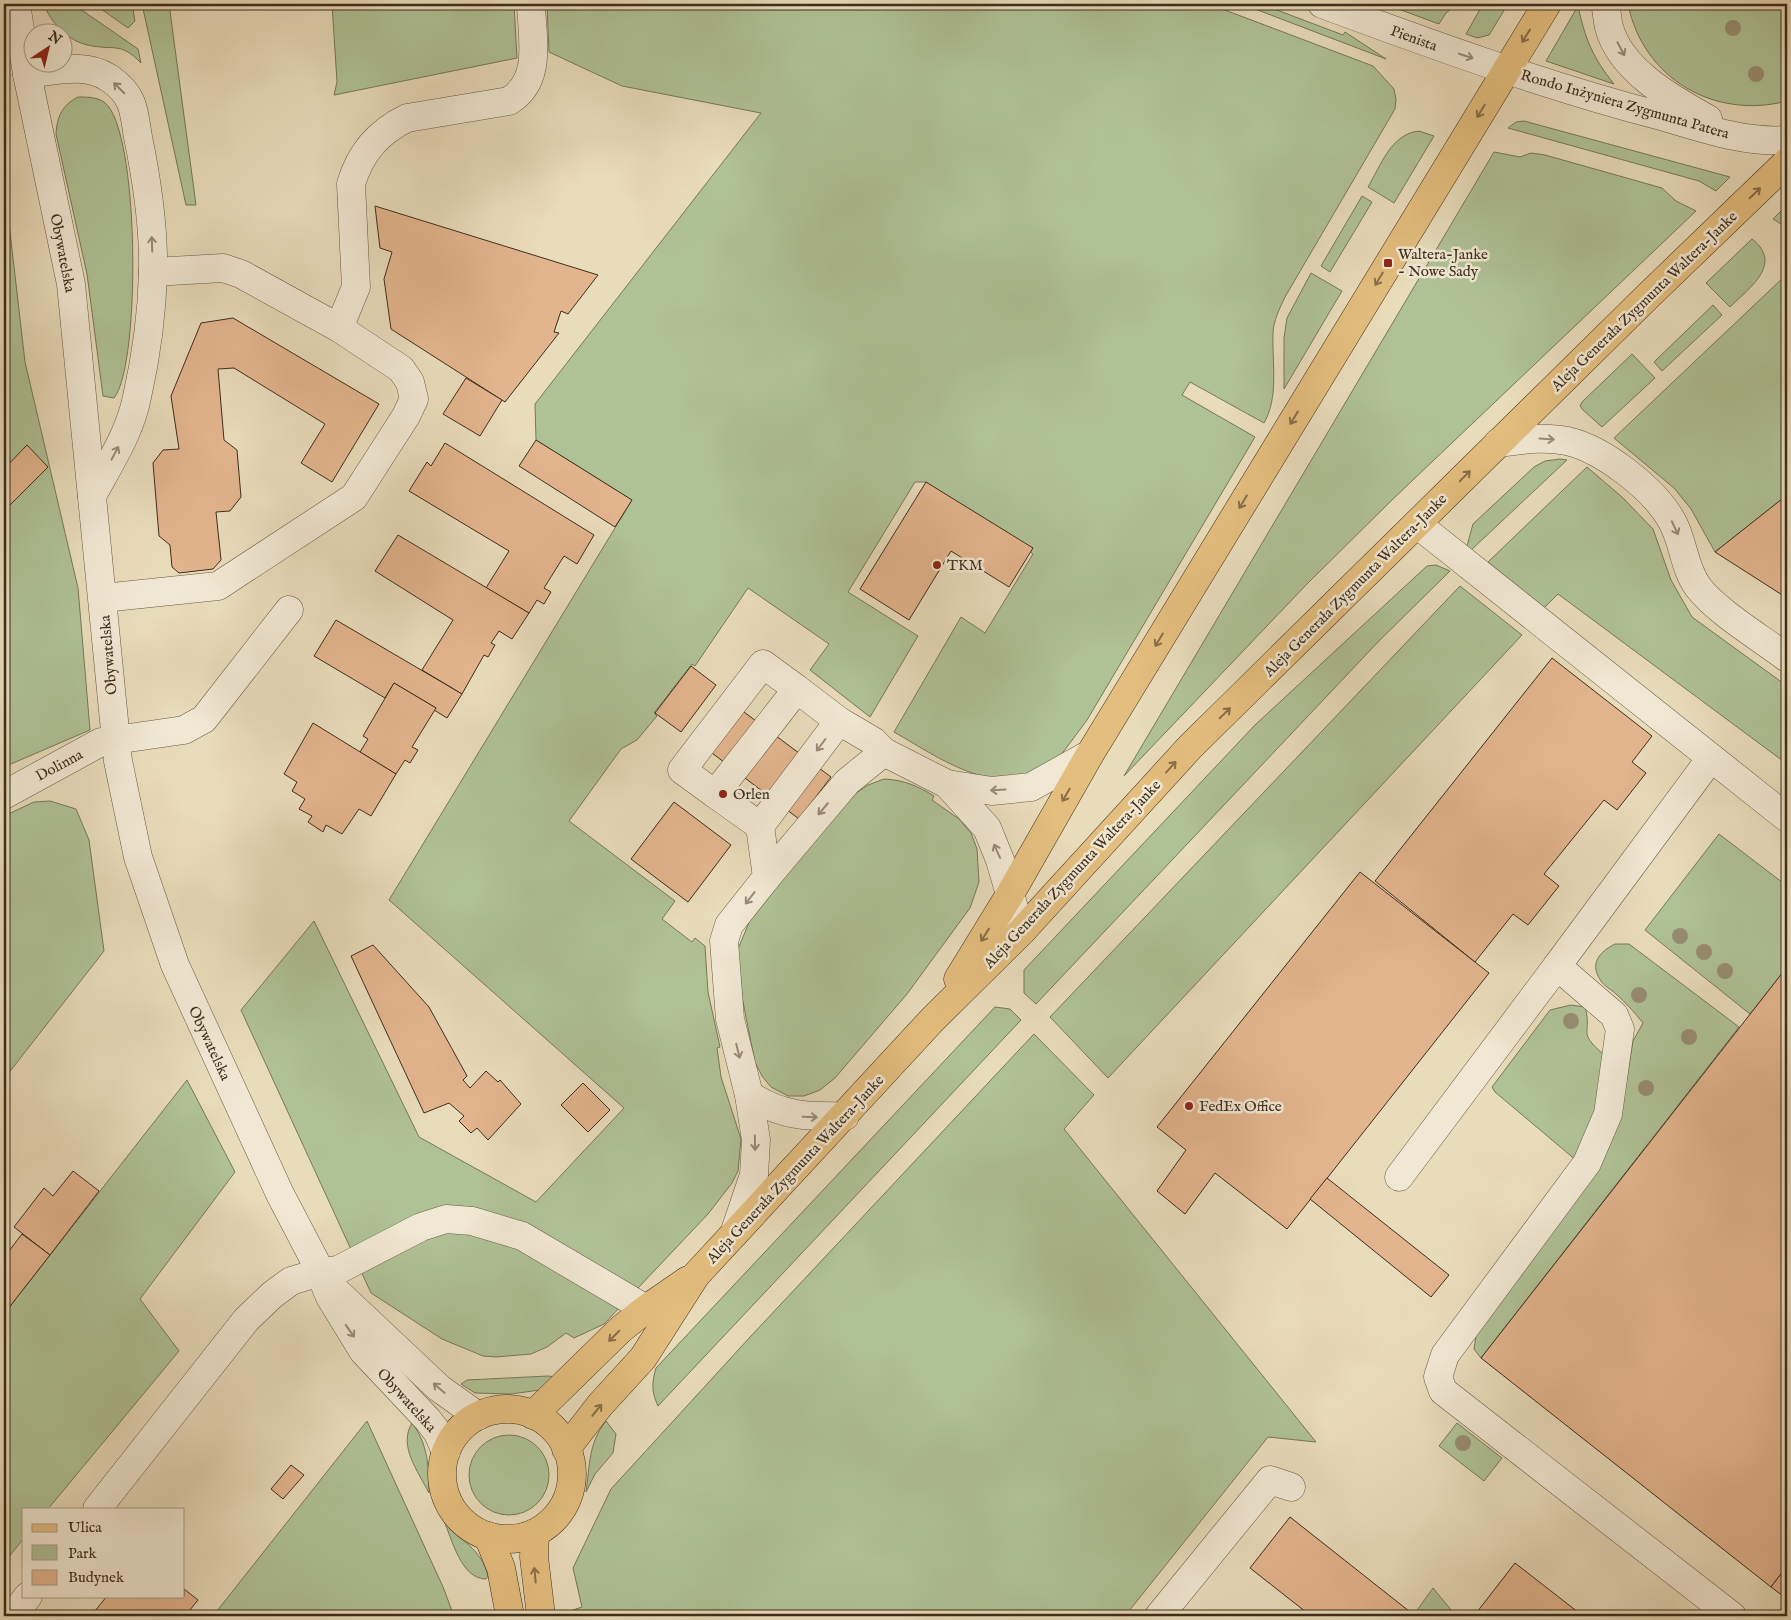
<svg xmlns="http://www.w3.org/2000/svg" width="1791" height="1620" viewBox="0 0 1791 1620" font-family="'IM FELL English',serif">
<style>
.green{fill:#afc296;stroke:#767859}
.building{fill:#e3b58e;stroke:#3e2d1c}
.lines{fill:none;stroke-linecap:round;stroke-linejoin:round}
.minor-casing{stroke:#695944;stroke-width:29}
.major-casing{stroke:#3e2d1c;stroke-width:29}
.minor{stroke:#f1e8d3;stroke-width:28}
.major{stroke:#e4be7e;stroke-width:28}
.tree{fill:#988c71}
.oneway{stroke:#896e48}
.oneway2{stroke:#988a78}
.poi-dot{fill:#8f2418;stroke:#f1e8d3;stroke-width:2}
.labels{text-anchor:middle;stroke-width:5;stroke-linejoin:round;paint-order:stroke}
.street-label{font-size:15px;fill:#3e2d1c;stroke:#f1e8d3}
.poi-label{font-size:15px;fill:#3e2d1c;stroke:#f1e8d3;text-anchor:start}
</style>
<rect width="100%" height="100%" fill="#e9dcbb"/>
<filter id="stains"><feTurbulence type="fractalNoise" baseFrequency=".004" numOctaves="4"/><feColorMatrix values="0 0 0 0 .2 0 0 0 0 .09 0 0 0 0 .02 0 0 0 .5 -.17"/></filter>
<radialGradient id="worn" r=".72"><stop offset=".6" stop-color="#630" stop-opacity="0"/><stop offset="1" stop-color="#630" stop-opacity=".3"/></radialGradient>
<g class="green">
<path d="M44 4H73L138 49 141 63C120 41 113 51 88 45 68 41 50 22 44 4Z"/>
<path d="M94 4H132L135 21 128 28Z"/>
<path d="M142 4H169L196 205H186Z"/>
<path d="M332 4H514L517 58 334 95 337 82Z"/>
<path d="M547 4H1209L1373 66 1394 89 1396 99 1395 109 1285 297C1280 308 1273 321 1273 334 1272 363 1279 397 1264 423L1190 382 1182 395 1255 437 1087 720C1079 730 1072 741 1064 751 1011 811 945 761 894 732L961 617 985 633 1033 554 926 482H915L848 592 918 636 870 717 810 670 829 644 748 588 695 666 692 664 654 713 657 716 637 740 621 749 569 821 675 901 662 919 692 942 695 938 705 946 708 992 720 1047 717 1048 721 1077 741 1139 738 1171 732 1183 708 1214 604 1324 574 1338 566 1333 547 1347 531 1354 496 1357 483 1356 442 1339 371 1293 241 1010 314 921 419 1137 536 1202 624 1108 389 900 632 500 536 440 535 404 761 113 622 86 549 52Z"/>
<path d="M1242 4H1261L1343 35 1345 32 1386 59Z"/>
<path d="M1385 4H1457L1446 13 1439 24Z"/>
<path d="M1483 4H1508L1489 35 1477 38 1466 34Z"/>
<path d="M1628 4H1787V101C1715 120 1643 79 1628 4Z"/>
<path d="M1578 6C1585 39 1593 58 1614 84L1546 61Z"/>
<path d="M78 97C86 97 97 97 104 102 140 128 141 365 114 398L103 396 87 274 56 134C57 117 62 105 78 97Z"/>
<path d="M1524 121 1730 177 1716 191 1699 181 1508 128 1516 122Z"/>
<path d="M1419 131 1434 136 1394 203 1368 187C1381 165 1391 134 1419 131Z"/>
<path d="M1494 152 1520 157 1531 153 1545 155 1662 188 1676 201 1696 211 1393 499 1307 584 1124 776Z"/>
<path d="M4 180 25 362 78 588 90 730 4 767Z"/>
<path d="M1362 196 1372 202 1330 272 1321 266Z"/>
<path d="M1787 205V228L1773 219Z"/>
<path d="M1752 239C1784 264 1749 288 1730 307L1706 283Z"/>
<path d="M1311 273 1342 291 1284 389V338L1287 318Z"/>
<path d="M1787 274V495L1715 552 1691 509 1674 488 1614 438Z"/>
<path d="M1713 305 1722 315 1662 371 1654 362Z"/>
<path d="M1632 354 1655 378 1602 427 1583 410 1580 406 1582 402Z"/>
<path d="M1560 459 1567 460 1469 552 1467 546 1473 524 1534 467 1545 461Z"/>
<path d="M1587 467 1622 497 1653 529 1671 580 1692 617 1787 686V764L1558 594 1544 608 1488 562Z"/>
<path d="M1436 565 1450 571 1378 642 1036 1004 1024 993V970L1255 725 1427 566Z"/>
<path d="M1460 586 1522 635 1108 1078 1050 1017Z"/>
<path d="M884 779C904 780 918 786 934 796L932 800 959 819 971 833 977 849 979 882 970 908 907 994 835 1078 820 1090 804 1096H788L771 1087 762 1076 755 1062 742 997 738 949 753 913 846 800 868 785Z"/>
<path d="M50 801 76 809 89 840 104 951 4 1079V816L34 802Z"/>
<path d="M1719 834 1787 886V967L1750 1014 1645 930Z"/>
<path d="M1615 944H1629L1739 1027 1481 1358 1474 1349 1477 1330 1624 1096 1633 1041 1643 1023C1635 1013 1626 1003 1616 994 1612 990 1604 986 1601 981 1589 964 1599 952 1615 944Z"/>
<path d="M1571 1005 1585 1007C1593 1035 1576 1030 1603 1054L1595 1110 1577 1161 1495 1092 1492 1087 1550 1010Z"/>
<path d="M995 1007 1010 1009 1021 1020 658 1406C651 1391 652 1382 656 1368Z"/>
<path d="M1034 1034 1094 1095 1064 1129 1316 1442 1268 1437 1125 1616H576L573 1610 582 1607 573 1568 611 1489 751 1336Z"/>
<path d="M187 1080 235 1172 140 1299 179 1351 48 1509H24V1538L4 1563V1314Z"/>
<path d="M548 1376 557 1377 540 1390 511 1394 475 1393 461 1384 467 1380Z"/>
<path d="M367 1421 443 1587 454 1616H213Z"/>
<path d="M606 1421 616 1434 613 1453 595 1474 586 1492C590 1465 588 1444 606 1421Z"/>
<path d="M412 1423C428 1444 429 1467 429 1493 418 1471 398 1446 412 1423Z"/>
<path d="M1457 1423 1502 1458 1484 1481 1439 1446Z"/>
<circle cx="509" cy="1475" r="40"/>
<path d="M444 1521C461 1543 480 1546 488 1576L486 1579C461 1579 452 1539 444 1521Z"/>
<path d="M1433 1588 1456 1616H1413Z"/>
</g>
<g class="building">
<path d="M375 206 598 275 568 314 561 311 554 332 559 333 505 402 391 329 384 279 392 252 380 248Z"/>
<path d="M233 318 379 404 332 482 301 463 325 424 234 368 218 369 224 440 237 450 241 497 230 511 216 512 221 560 213 569 179 573 172 567 170 545 159 536 153 463 163 450 179 449 171 396 201 323Z"/>
<path d="M466 378 502 400 480 436 443 414Z"/>
<path d="M536 440 632 500 615 527 519 466Z"/>
<path d="M445 443 594 535 577 564 564 556 544 588 551 592 544 604 537 600 529 613 486 588 509 551 409 491 427 462 431 466Z"/>
<path d="M27 445 48 467 4 511V469Z"/>
<path d="M926 482 1033 548 1009 587 951 551 909 620 860 589Z"/>
<path d="M1787 495V598L1715 552Z"/>
<path d="M398 535 529 613 512 639 499 631 491 643 495 645 488 657 484 655 462 694 422 670 453 620 375 571Z"/>
<path d="M336 620 462 694 447 718 434 710 436 708 394 683 385 698 314 656Z"/>
<path d="M1552 658 1652 736 1632 762 1646 773 1617 810 1604 800 1544 874 1559 886 1528 925 1513 914 1475 962 1375 881Z"/>
<path d="M691 666 716 685 681 732 655 713Z"/>
<path d="M394 683 436 708 412 747 418 750 410 763 405 760 396 774 360 752 368 739 363 736Z"/>
<path d="M740 709 831 777 799 819 708 750Z"/>
<path d="M313 723 396 774 371 816 359 809 342 834 326 825 323 832 308 822 312 816 299 809 305 799 292 791 297 782 284 774Z"/>
<path d="M674 802 731 845 688 902 631 859Z"/>
<path d="M1360 872 1489 973 1287 1229 1215 1173 1185 1214 1157 1191 1186 1150 1157 1127Z"/>
<path d="M373 945 429 1007 467 1076 463 1080 470 1088 486 1071 498 1082 500 1080 521 1104 488 1140 477 1128 471 1133 459 1121 464 1116 449 1103 424 1113 351 956Z"/>
<path d="M1787 967V1566L1771 1587 1481 1358Z"/>
<path d="M583 1083 610 1110 588 1132 561 1105Z"/>
<path d="M73 1171 99 1191 50 1255 14 1227 44 1188 53 1196Z"/>
<path d="M1327 1178 1449 1275 1431 1297 1310 1199Z"/>
<path d="M22 1234 50 1255 4 1314V1247L9 1251Z"/>
<path d="M291 1465 304 1475 283 1499 271 1489Z"/>
<path d="M1290 1517 1414 1615 1413 1616H1311L1250 1568Z"/>
<path d="M1515 1563 1583 1616H1483L1477 1612Z"/>
<path d="M1787 1566V1599L1771 1587Z"/>
<path d="M184 1589 198 1600 185 1616H91L107 1596H184Z"/>
</g>
<g class="lines">
<defs>
<g id="minor">
<path d="M16 4 27 74 71 284 118 761 138 857 175 965 280 1194 315 1261 330 1297 363 1351 428 1420 438 1433 446 1452"/>
<path d="M1322 4C1433 45 1546 86 1661 116 1703 128 1744 143 1787 140"/>
<path d="M1605 4C1607 11 1607 19 1609 27 1620 70 1672 99 1708 119"/>
<path d="M27 74C54 71 85 62 109 78 118 84 127 93 131 103 135 113 136 126 138 137 147 181 154 227 153 272 152 313 146 357 137 397 130 433 109 464 92 496"/>
<path d="M339 328 356 287 351 184C360 153 378 132 407 118L509 101C543 80 532 38 531 4"/>
<path d="M1498 443C1521 440 1544 436 1567 441 1603 449 1656 490 1673 523 1684 544 1684 568 1698 587 1717 612 1761 638 1787 658"/>
<path d="M1417 524 1787 818"/>
<path d="M103 598 218 586 354 497 406 416 414 399 410 382 401 369 339 328 241 274 223 268 153 272"/>
<path d="M1711 758 1557 966 1614 1015 1620 1029 1608 1114 1587 1163 1445 1355 1438 1377 1443 1391 1732 1616"/>
<path d="M947 784 987 828 1000 860 1021 932"/>
<path d="M715 794 682 770 763 664 797 689"/>
<path d="M4 795 101 742 184 730 204 719 289 610"/>
<path d="M760 826 715 794 797 689 839 721"/>
<path d="M767 877 847 782 884 752"/>
<path d="M749 1095C782 1116 806 1117 845 1116"/>
<path d="M1399 1177 1557 966"/>
<path d="M734 1234 754 1175 756 1140 749 1095 730 1019 724 941 729 925 767 877 760 826 839 721 873 741 884 752 947 784 992 791 1031 787 1090 754"/>
<path d="M337 1292 439 1388 478 1416"/>
<path d="M97 1509 246 1320 272 1295 291 1281 320 1272 338 1270 421 1227 446 1219 472 1221 522 1236 646 1309"/>
<path d="M13 1616 28 1596"/>
<path d="M1159 1616 1270 1480 1291 1487"/>
</g>
<g id="major">
<path d="M958 979 1009 896 1090 754 1547 4"/>
<circle cx="507" cy="1474" r="65"/>
<path d="M533 1415 621 1329 646 1309 688 1280"/>
<path d="M566 1449 600 1405 643 1358 696 1275 933 1019 1021 932 1190 747 1648 296 1787 162"/>
<path d="M535 1533 534 1557 541 1616"/>
<path d="M488 1536 501 1568 510 1616"/>
</g>
</defs>
<use href="#minor" class="minor-casing"/>
<use href="#major" class="major-casing"/>
<use href="#minor" class="minor"/>
<use href="#major" class="major"/>
</g>
<g class="tree">
<circle cx="1733" cy="28" r="8"/>
<circle cx="1756" cy="74" r="8"/>
<circle cx="1680" cy="936" r="8"/>
<circle cx="1704" cy="952" r="8"/>
<circle cx="1725" cy="971" r="8"/>
<circle cx="1639" cy="995" r="8"/>
<circle cx="1571" cy="1021" r="8"/>
<circle cx="1689" cy="1037" r="8"/>
<circle cx="1646" cy="1088" r="8"/>
<circle cx="1463" cy="1443" r="8"/>
</g>
<defs><path id="oneway-shaft" d="M-6 0H5M1.5-3L5.5 0L1.5 3" fill="none" stroke-width="1.6" stroke-linecap="round" stroke-linejoin="round" transform="scale(1.25)"/></defs>
<g class="oneway">
<use href="#oneway-shaft" transform="translate(1526 36) rotate(122)"/>
<use href="#oneway-shaft" transform="translate(1481 111) rotate(121)"/>
<use href="#oneway-shaft" transform="translate(1755 193) rotate(-44)"/>
<use href="#oneway-shaft" transform="translate(1379 279) rotate(121)"/>
<use href="#oneway-shaft" transform="translate(1294 418) rotate(121)"/>
<use href="#oneway-shaft" transform="translate(1465 476) rotate(-45)"/>
<use href="#oneway-shaft" transform="translate(1243 502) rotate(121)"/>
<use href="#oneway-shaft" transform="translate(1159 640) rotate(121)"/>
<use href="#oneway-shaft" transform="translate(1225 713) rotate(-44)"/>
<use href="#oneway-shaft" transform="translate(1171 767) rotate(-48)"/>
<use href="#oneway-shaft" transform="translate(1066 795) rotate(120)"/>
<use href="#oneway-shaft" transform="translate(985 935) rotate(122)"/>
<use href="#oneway-shaft" transform="translate(614 1336) rotate(135)"/>
<use href="#oneway-shaft" transform="translate(597 1410) rotate(-51)"/>
<use href="#oneway-shaft" transform="translate(535 1575) rotate(-95)"/>
</g>
<g class="oneway2">
<use href="#oneway-shaft" transform="translate(1621 49) rotate(62)"/>
<use href="#oneway-shaft" transform="translate(1466 56) rotate(18)"/>
<use href="#oneway-shaft" transform="translate(119 88) rotate(-135)"/>
<use href="#oneway-shaft" transform="translate(152 244) rotate(-92)"/>
<use href="#oneway-shaft" transform="translate(1547 439) rotate(4)"/>
<use href="#oneway-shaft" transform="translate(115 453) rotate(-62)"/>
<use href="#oneway-shaft" transform="translate(1675 528) rotate(65)"/>
<use href="#oneway-shaft" transform="translate(821 745) rotate(127)"/>
<use href="#oneway-shaft" transform="translate(998 790) rotate(177)"/>
<use href="#oneway-shaft" transform="translate(823 809) rotate(130)"/>
<use href="#oneway-shaft" transform="translate(997 851) rotate(-114)"/>
<use href="#oneway-shaft" transform="translate(750 898) rotate(128)"/>
<use href="#oneway-shaft" transform="translate(738 1051) rotate(76)"/>
<use href="#oneway-shaft" transform="translate(810 1117) rotate(2)"/>
<use href="#oneway-shaft" transform="translate(755 1143) rotate(89)"/>
<use href="#oneway-shaft" transform="translate(350 1331) rotate(55)"/>
<use href="#oneway-shaft" transform="translate(439 1388) rotate(-139)"/>
</g>
<g class="poi-dot">
<rect x="1383" y="258" width="10" height="10" rx="2.5"/>
<circle cx="937" cy="565" r="5"/>
<circle cx="723" cy="794" r="5"/>
<circle cx="1189" cy="1106" r="5"/>
</g>
<g class="labels">
<g class="street-label">
<text transform="translate(1414 38) rotate(20)" y="5">Pienista</text>
<text transform="translate(1625 104) rotate(16)" y="5">Rondo Inżyniera Zygmunta Patera</text>
<text transform="translate(63 253) rotate(79)" y="5">Obywatelska</text>
<text transform="translate(1644 301) rotate(-44)" y="5">Aleja Generała Zygmunta Waltera-Janke</text>
<text transform="translate(1355 585) rotate(-45)" y="5">Aleja Generała Zygmunta Waltera-Janke</text>
<text transform="translate(108 655) rotate(-95)" y="5">Obywatelska</text>
<text transform="translate(59 765) rotate(-28)" y="5">Dolinna</text>
<text transform="translate(1072 874) rotate(-47)" y="5">Aleja Generała Zygmunta Waltera-Janke</text>
<text transform="translate(210 1043) rotate(65)" y="5">Obywatelska</text>
<text transform="translate(795 1169) rotate(-47)" y="5">Aleja Generała Zygmunta Waltera-Janke</text>
<text transform="translate(407 1400) rotate(48)" y="5">Obywatelska</text>
</g>
<g class="poi-label">
<text x="1398" y="259">Waltera-Janke<tspan x="1398" dy="17">- Nowe Sady</tspan></text>
<text x="947" y="570">TKM</text>
<text x="733" y="799">Orlen</text>
<text x="1199" y="1111">FedEx Office</text>
</g>
</g>
<rect width="1791" height="1620" fill="none" stroke="#e9dcbb" stroke-width="20"/>
<rect x="5" y="5" width="1781" height="1610" fill="none" stroke="#3e2d1c" stroke-width="2.5"/>
<rect x="10" y="10" width="1771" height="1600" fill="none" stroke="#3e2d1c"/>
<rect x="22" y="1508" width="162" height="90" fill="#f1e8d3" stroke="#a99d8a"/>
<rect x="32" y="1524" width="25" height="8" fill="#e4be7e" stroke="#a99d8a"/>
<text x="68" y="1532" font-size="15" fill="#3e2d1c">Ulica</text>
<rect x="32" y="1545" width="25" height="15" fill="#afc296" stroke="#a99d8a"/>
<text x="68" y="1558" font-size="15" fill="#3e2d1c">Park</text>
<rect x="32" y="1570" width="25" height="15" fill="#e3b58e" stroke="#a99d8a"/>
<text x="68" y="1582" font-size="15" fill="#3e2d1c">Budynek</text>
<g transform="translate(48 48) rotate(35)"><circle r="24" fill="#f1e8d3" stroke="#a99d8a"/>
<path d="M0-4L9 19L0 12L-9 19Z" fill="#8f2418"/>
<text y="-8" font-size="14" font-weight="bold" text-anchor="middle" fill="#3e2d1c">N</text>
</g>
<rect width="100%" height="100%" filter="url(#stains)"/>
<rect width="100%" height="100%" fill="url(#worn)"/>
</svg>
